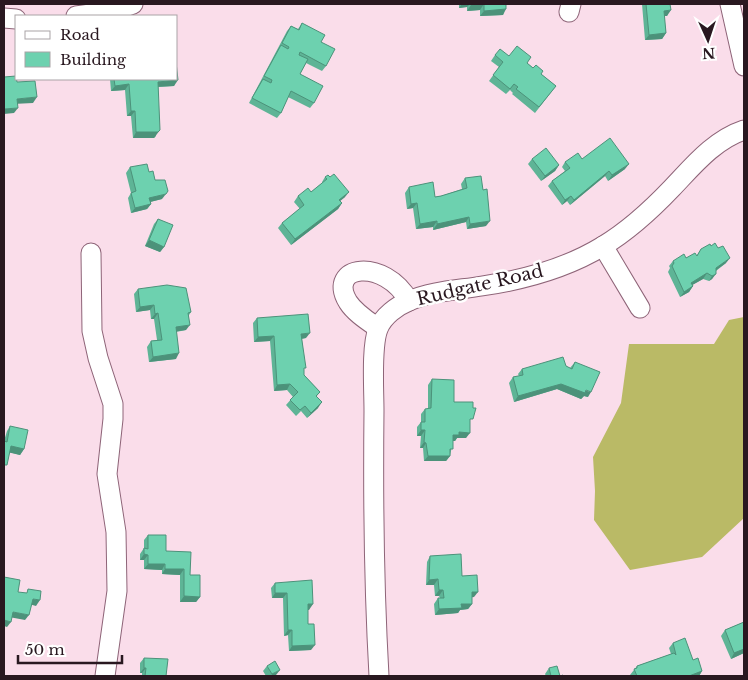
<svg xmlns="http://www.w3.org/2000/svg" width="748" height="680" viewBox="0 0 748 680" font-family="'Libre Baskerville',serif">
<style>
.forest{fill:#baba66}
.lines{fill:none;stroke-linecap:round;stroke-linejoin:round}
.minor-casing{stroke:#8e6478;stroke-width:21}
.minor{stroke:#fff;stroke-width:19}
.wall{fill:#5eb496}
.shaded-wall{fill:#4c927a}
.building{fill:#6dd1af;stroke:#4c927a}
.labels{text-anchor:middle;stroke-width:5;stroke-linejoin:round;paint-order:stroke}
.street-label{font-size:18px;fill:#291820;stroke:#fff}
</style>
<rect width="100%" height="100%" fill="#faddea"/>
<path class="forest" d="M744 317V518L702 557 630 570 594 520 595 491 593 457 621 403 629 344H714L729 320Z"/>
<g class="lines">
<defs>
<g id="minor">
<path d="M730 4 744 66"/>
<path d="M569 12 571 4"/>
<path d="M76 16 113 11 133 4"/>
<path d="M4 18 16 19"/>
<path d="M603 246 640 308"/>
<path d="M91 253 92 331 98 358 113 404V419L107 474 116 532 117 591 105 676"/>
<path d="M378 328C368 321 355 313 348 302 326 265 384 257 409 301"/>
<path d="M379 676C374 588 373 499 374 411 374 389 371 347 378 329 383 316 397 306 409 301 431 291 458 290 482 286 523 280 567 268 603 246 628 231 652 209 672 188 693 166 714 140 744 130"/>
</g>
</defs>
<use href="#minor" class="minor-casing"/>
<use href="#minor" class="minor"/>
</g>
<g class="wall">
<path d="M459 4H506L503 15 480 16V10L467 11V7L459 8Z"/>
<path d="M642 4H670L667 16H664L666 33 662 39 645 40Z"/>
<path d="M302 23 321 42 326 66 322 71 306 63 300 74 314 103 310 108 288 97 281 113 277 118 249 103 287 31 291 26 298 29Z"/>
<path d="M495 55 509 56 527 63 556 86 535 113 512 94 513 93 510 90 506 94 489 81 499 67 491 61Z"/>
<path d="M110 79H176L174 86 158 87 156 136 154 138H133L131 116H127L125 90 111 91Z"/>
<path d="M532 159 559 165 555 171 541 181 528 164Z"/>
<path d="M582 159 625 169 608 181 605 176 570 205 567 201 562 205 548 186 552 181 565 171 562 167 565 162Z"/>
<path d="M130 167 149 172 162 199 150 202 151 204 147 209 131 213 128 198 131 193 126 173Z"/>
<path d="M325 177 345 197 340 201 342 203 338 209 291 245 278 228 282 223 300 209 294 202 298 196 311 192 322 183V182Z"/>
<path d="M465 178 486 226 467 229 466 222 433 230V227L416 229 413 208 407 209 405 193 409 187 435 197 441 196 462 189 461 184Z"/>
<path d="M158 219 164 247 160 252 145 246 154 224Z"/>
<path d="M701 249 726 263 716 271 712 279 709 281 703 279 692 285 693 286 689 292 680 297 668 272 670 268 669 266 673 261 697 255Z"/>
<path d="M138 289 191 312 189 315 186 330 176 332V359L149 362 147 347 151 341 157 340 154 319H151L150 310 136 312 134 294Z"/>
<path d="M257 318 306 338 302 339 304 375 320 392 316 397 318 408 307 418 301 411 296 416 286 405 293 397 287 390 274 391 270 341 254 342 253 323Z"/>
<path d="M575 362 588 397 584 396 581 399 557 389 514 402 509 383 513 377 519 376 518 374 522 369 566 366 570 368Z"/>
<path d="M432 379 454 402 470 423 466 438H457L455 441H453L450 456 446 461H424L423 448H420L421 436H417V427L421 422V414L425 409H428V385Z"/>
<path d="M10 426 24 449 20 455 9 452 4 441 7 431Z"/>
<path d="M148 535 190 575 200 597 196 602H180V575L162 574V570L144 569V560H140V554L144 548V540Z"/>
<path d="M430 556 462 576 474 597H472V604L468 609 460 610 458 613 435 615 434 604 438 598H440L439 596H435L434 585H426L427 562Z"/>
<path d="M275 583 309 610H308V624L311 650 289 651 288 635 284 636 283 598H272L271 588Z"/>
<path d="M744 622V653L731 659 721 636 725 630Z"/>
<path d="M673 643 693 660 702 671 699 676H631L630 675 637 666 671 654 669 648Z"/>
<path d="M144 658 166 676H142V673H140V663Z"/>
<path d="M267 666 276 675 274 676H266L263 671Z"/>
<path d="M549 668 560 676H564H546L545 674Z"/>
</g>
<g class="shaded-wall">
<path d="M462 4H470L467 7 459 8Z"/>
<path d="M484 4 480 10 467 11 471 5Z"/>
<path d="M506 9 503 15 480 16 484 11Z"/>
<path d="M671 10 667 16H660L664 11Z"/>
<path d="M666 33 662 39 645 40 649 35Z"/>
<path d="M178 80 174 86 154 87 158 82Z"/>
<path d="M129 84 125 90 111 91 115 86Z"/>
<path d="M37 97 33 103 13 104 17 99Z"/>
<path d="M18 108 14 113 4 114V109Z"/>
<path d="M131 111H135L131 116H127Z"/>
<path d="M160 130 154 138H133L136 132Z"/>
<path d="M629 164 625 169 608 181 612 175Z"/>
<path d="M559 165 555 171 541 181 545 176Z"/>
<path d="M609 171 605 176 570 205 574 200Z"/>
<path d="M349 192 345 197 335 205 339 200Z"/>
<path d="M166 194 162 199 146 203 149 198Z"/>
<path d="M571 196 567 201 562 205 565 200Z"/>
<path d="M342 203 338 209 291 245 295 239Z"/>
<path d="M417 203 413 208 407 209 411 204Z"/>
<path d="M151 204 147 209 131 213 135 208Z"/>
<path d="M469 217 466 222 433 230 437 224Z"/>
<path d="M437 221 433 227 416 229 420 224Z"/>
<path d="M490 221 486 226 467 229 470 224Z"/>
<path d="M149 240 164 247 160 252 145 246Z"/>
<path d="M730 258 726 263 712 273 716 268Z"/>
<path d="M707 273 703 279 687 288 691 283Z"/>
<path d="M716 274 712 279 709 281 712 276Z"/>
<path d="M693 286 689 292 680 297 684 292Z"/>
<path d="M154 305 150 310 136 312 140 307Z"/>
<path d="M158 313 154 319H151L155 314Z"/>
<path d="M190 325 186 330 172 332 176 327Z"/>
<path d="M310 333 306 338 297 339 301 334Z"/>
<path d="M274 336 270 341 254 342 258 337Z"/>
<path d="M179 353 176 359 149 362 153 357Z"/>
<path d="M290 384 287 390 274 391 277 385Z"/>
<path d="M561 384 591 392 588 397 584 396 581 399 557 389 514 402 518 396Z"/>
<path d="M322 402 318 408 307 418 311 413Z"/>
<path d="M421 430H425L421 436H417Z"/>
<path d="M459 432 470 433 466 438H457L455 441H450L453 435Z"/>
<path d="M424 442 426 443 423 448H420Z"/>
<path d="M11 446 24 449 20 455 7 452Z"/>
<path d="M428 456H450L446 461H424Z"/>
<path d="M144 554 148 555 144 560H140Z"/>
<path d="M148 564H165L162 570 144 569Z"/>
<path d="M165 569H184L180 575 162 574Z"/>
<path d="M438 579 434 585H426L429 580Z"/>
<path d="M439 590H443L439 596H435Z"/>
<path d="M472 592H478L474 597 468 598Z"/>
<path d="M275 593H287L283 598H272Z"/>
<path d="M184 596 200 597 196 602H180Z"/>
<path d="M33 599 40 600 36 606 29 604Z"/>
<path d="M308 604H313L309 610H304Z"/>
<path d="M461 604H472L468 609 460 610 458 613 435 615 439 609Z"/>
<path d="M13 612 29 615 25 620 9 617Z"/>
<path d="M4 620 11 622 7 627 4 626Z"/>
<path d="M288 630H292L288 635 284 636Z"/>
<path d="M315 645 311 650 289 651 292 646Z"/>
<path d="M744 649V653L731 659 734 653Z"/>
<path d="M144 668H146L142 673H140Z"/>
<path d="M280 670 276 675 274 676H271L272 674Z"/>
<path d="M702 671 699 676H689Z"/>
</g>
<g class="building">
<path d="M471 4H506V9L484 11V4L471 5Z"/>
<path d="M646 4H670L671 10 664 11 666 33 649 35Z"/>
<path d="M302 23 325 35 321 42 335 49 326 66 300 52 299 55 308 59 300 74 323 86 314 103 291 91 281 113 252 98 263 79 271 83 272 80 264 76 281 45 288 49 289 47 282 43 291 26 299 30Z"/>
<path d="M517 46 531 57 527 63 533 68 536 65 543 71 541 74 556 86 539 107 516 89 518 87 514 84 510 89 493 75 503 62 495 55 500 49 509 56Z"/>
<path d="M176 62 178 80 158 82 160 130 158 132H136L135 111H131L129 84 115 86 114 79H176Z"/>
<path d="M16 76 17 82 35 81 37 97 17 99 18 108 4 109V77Z"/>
<path d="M610 138 629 164 612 175 609 171 574 200 571 196 565 200 552 181 570 168 565 162 578 153 582 159Z"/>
<path d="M546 148 559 165 545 176 532 159Z"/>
<path d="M147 164 149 172 153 171 155 180H165L168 191 166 194 149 198 151 204 135 208 131 193 136 191 130 167Z"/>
<path d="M334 174 349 192 339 200 342 203 295 239 282 223 304 205 298 196 308 188 311 192 327 179 325 177 328 175 330 177Z"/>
<path d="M481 176 483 190 487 189 490 221 470 224 469 217 437 224V221L420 224 417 203 411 204 409 187 433 182 435 197 441 196 467 188 465 178Z"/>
<path d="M158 219 173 225 164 247 149 240Z"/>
<path d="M715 243 718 248 723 246 730 258 716 268V274L712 276 707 273 691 283 693 286 684 292 672 266 674 263 673 261 684 254 686 258 695 253 697 256 701 249 710 244 711 246Z"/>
<path d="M167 285 186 288 191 312 188 313 190 325 176 327 179 353 153 357 151 341 162 340 158 313 155 314 154 305 140 307 138 289Z"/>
<path d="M308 314 310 333 301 334 306 368H304V375L320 392 316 396 322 402 311 413 305 406 300 410 290 400 298 392 290 384 277 385 274 336 258 337 257 318Z"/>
<path d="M563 357 566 366 572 369 575 362 600 372 591 392 586 390 585 393 561 384 518 396 513 377 523 375 522 369Z"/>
<path d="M432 379 454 380V402H473V408H476L473 419H470V433L459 432V435H453V449H450V456H428L426 443 424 442 425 430H421V422H425V409L431 408Z"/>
<path d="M10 426 28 430 24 449 11 446 7 465H4V441L7 442Z"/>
<path d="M148 535H166V551L191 552 190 575H200V597L184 596V569H165V564H148V555L144 554V548L148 549Z"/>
<path d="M461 554 462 576 477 575 478 592H472V604H461L462 608 439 609 438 598H444L443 590H439L438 579 429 580 430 556Z"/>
<path d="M4 577 20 580 18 592 27 593 28 589 41 591 40 600 33 599 29 615 13 612 11 622 4 620Z"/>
<path d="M312 580 313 604H308V624H314L315 645 292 646V630H288L287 593H275V583Z"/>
<path d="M744 622V649L734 653 725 630Z"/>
<path d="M685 638 693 660 698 658 702 671 689 676H637L634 669 637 668V666L674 653 676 655 673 643Z"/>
<path d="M144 658 168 659 166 676H145L146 668H144Z"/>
<path d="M275 661 280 670 272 674 267 666Z"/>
<path d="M557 666 560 676 563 675 564 676H551L549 668Z"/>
</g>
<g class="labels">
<g class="street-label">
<text transform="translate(480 285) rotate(-13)" y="6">Rudgate Road</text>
</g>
</g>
<rect width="748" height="680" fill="none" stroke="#291820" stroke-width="10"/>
<rect x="15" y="15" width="162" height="65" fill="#ffffff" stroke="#a9a3a6"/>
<rect x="25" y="31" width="25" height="8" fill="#ffffff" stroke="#a9a3a6"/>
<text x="60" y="40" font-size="15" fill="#291820">Road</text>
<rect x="25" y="52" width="25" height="15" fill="#6dd1af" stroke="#a9a3a6"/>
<text x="60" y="65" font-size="15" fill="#291820">Building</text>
<g transform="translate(708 40) rotate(177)" stroke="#ffffff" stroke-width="4" paint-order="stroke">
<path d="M0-4L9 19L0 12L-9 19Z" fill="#291820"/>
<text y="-8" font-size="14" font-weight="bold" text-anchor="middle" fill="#291820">N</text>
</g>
<path d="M18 655v8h104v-8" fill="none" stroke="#291820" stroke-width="2.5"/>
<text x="25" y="655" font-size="15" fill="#291820" stroke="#ffffff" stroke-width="4" paint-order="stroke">50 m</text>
</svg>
